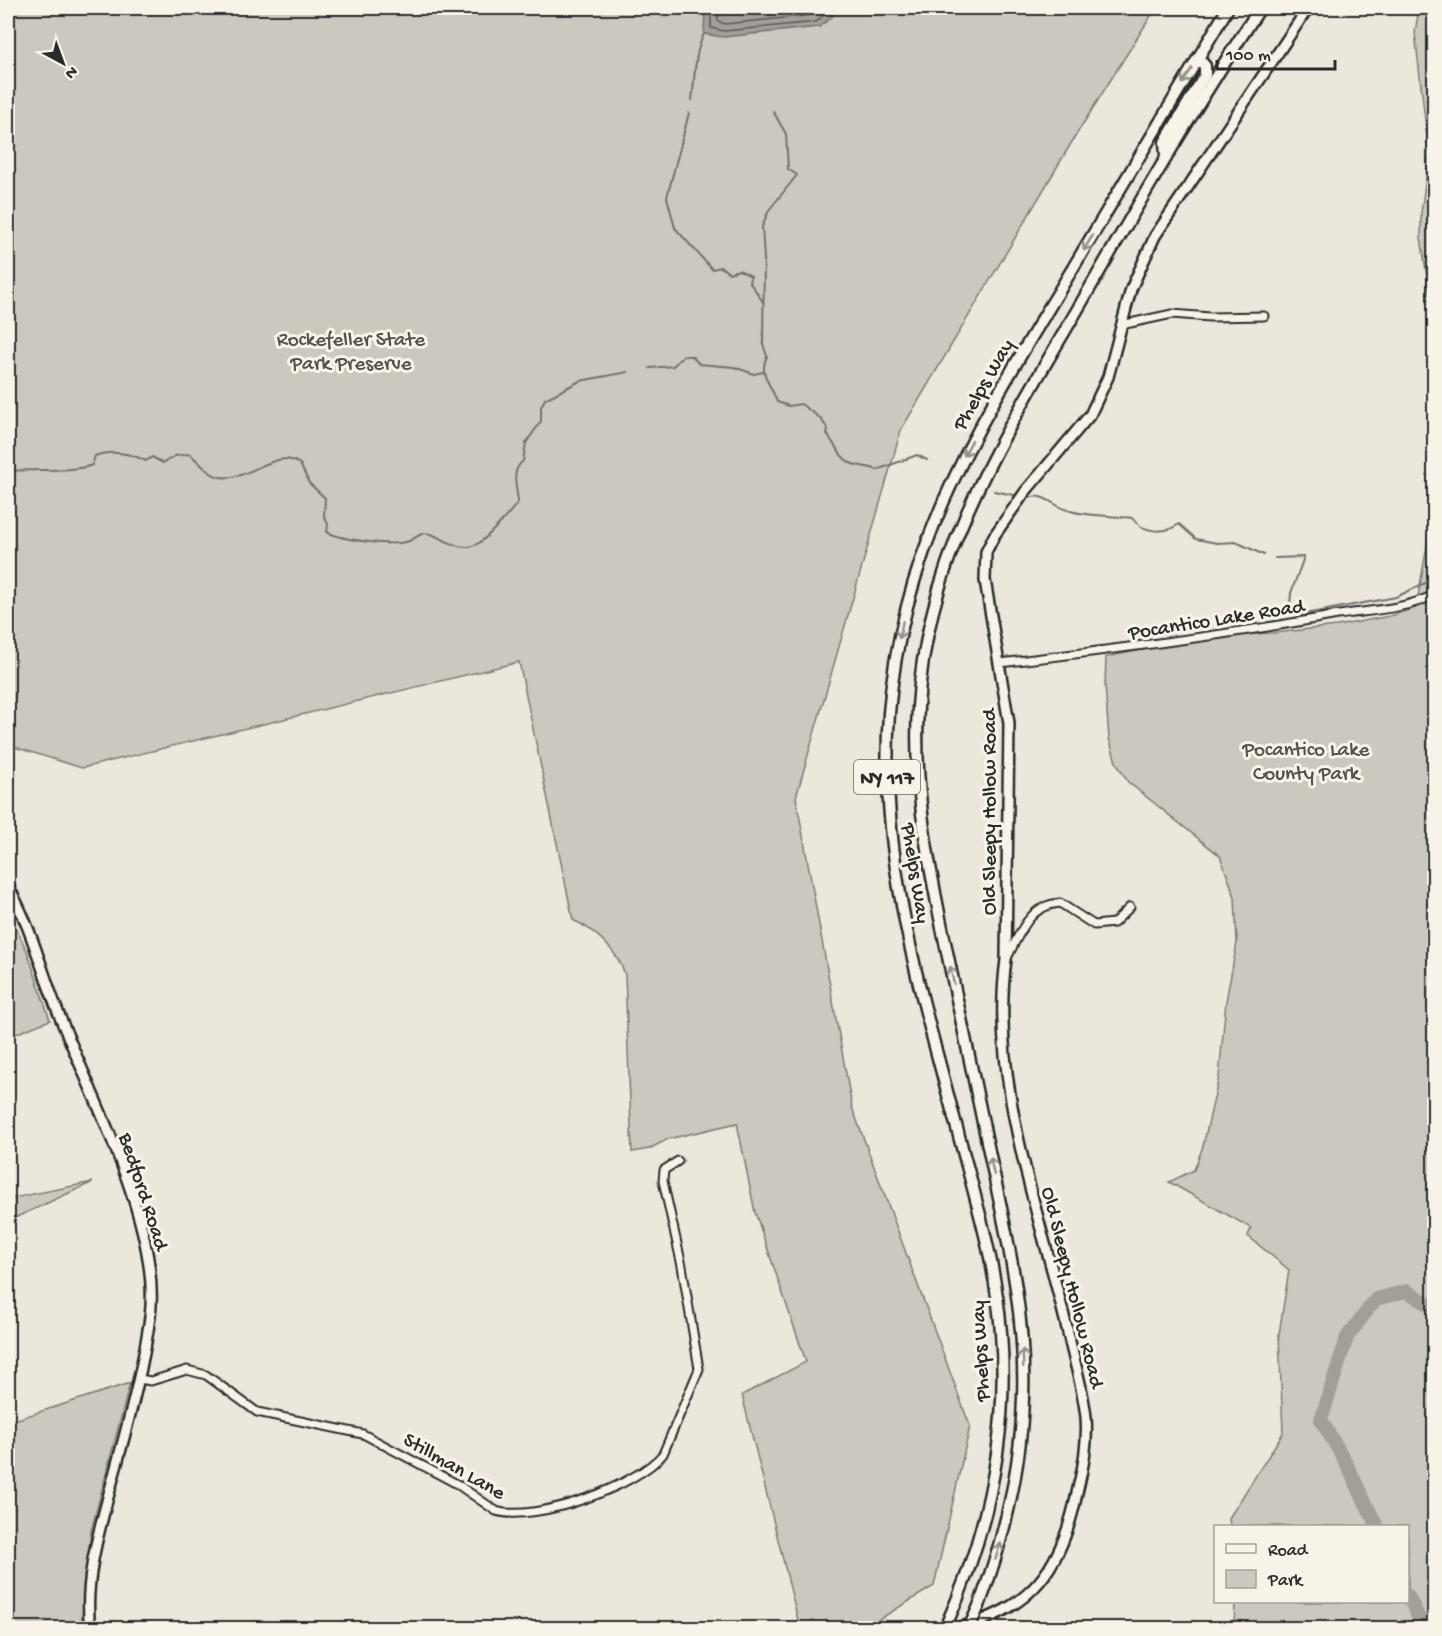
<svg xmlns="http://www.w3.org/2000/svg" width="1442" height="1636" viewBox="0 0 1442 1636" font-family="'Gochi Hand',sans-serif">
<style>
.green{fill:#cbc8bf;stroke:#7b7a75;stroke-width:1.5}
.water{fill:#a29f98;stroke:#72716c;stroke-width:1.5}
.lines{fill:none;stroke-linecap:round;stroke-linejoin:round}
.shore{stroke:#5b5957;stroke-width:1.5}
.stream{stroke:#72716c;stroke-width:2}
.river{stroke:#a29f98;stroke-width:14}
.street-casing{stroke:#2b2b2b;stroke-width:11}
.secondary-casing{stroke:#2b2b2b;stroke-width:14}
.primary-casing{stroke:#2b2b2b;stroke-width:15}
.street{stroke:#f7f3e8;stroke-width:7}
.secondary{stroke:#f7f3e8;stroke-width:9}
.primary{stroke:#f7f3e8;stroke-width:10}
.primary-bridge-casing{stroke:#2b2b2b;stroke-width:15;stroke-linecap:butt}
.primary-bridge{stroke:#f7f3e8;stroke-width:10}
.oneway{stroke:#918f8a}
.labels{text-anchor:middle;stroke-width:6;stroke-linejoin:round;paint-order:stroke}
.shield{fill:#f7f3e8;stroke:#686764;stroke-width:1.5}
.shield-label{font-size:20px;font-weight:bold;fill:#2b2b2b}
.park-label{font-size:21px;fill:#535250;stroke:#f7f3e8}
.street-label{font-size:21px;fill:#2b2b2b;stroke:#f7f3e8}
</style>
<rect width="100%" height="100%" fill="#ebe7dd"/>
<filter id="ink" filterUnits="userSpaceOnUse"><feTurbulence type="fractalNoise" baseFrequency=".0167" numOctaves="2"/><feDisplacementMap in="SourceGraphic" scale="12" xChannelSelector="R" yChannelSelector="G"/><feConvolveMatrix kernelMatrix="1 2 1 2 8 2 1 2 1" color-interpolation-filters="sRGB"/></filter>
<g filter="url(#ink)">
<g class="green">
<path d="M8 8H1156L1076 135 901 430 796 797 852 1107 970 1426 934 1586 865 1628H800L742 1395 806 1362 755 1212 737 1123 668 1139 649 1149 632 1152 625 975C618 951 595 930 573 920L519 662 82 768 8 745Z"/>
<path d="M1419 8H1434V326L1421 237V213L1429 155 1415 33Z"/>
<path d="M1434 507V1628H1234L1235 1602H1408V1526H1230L1229 1518 1283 1433 1279 1334 1289 1270 1248 1236 1251 1228 1169 1182 1194 1170 1203 1146 1219 1077 1226 1001 1237 943 1235 897 1220 856 1128 782 1116 762 1109 738 1105 685 1106 657 1215 635 1274 633 1337 626 1390 616 1416 608Z"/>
<path d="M8 911 27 951 50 1020 8 1037Z"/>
<path d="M93 1182 8 1221V1199Z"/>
<path d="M130 1383 91 1531 81 1628H8V1422Z"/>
</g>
<path class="water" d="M705 8H833V16L819 27 724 37 704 34Z"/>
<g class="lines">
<g class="shore">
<path d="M711 8V28L724 31 816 22 826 13 827 8"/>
<path d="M718 8V21L725 24 813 15 820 8"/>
<path d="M727 8 730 14 799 8"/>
</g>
<g class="stream">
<path d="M692 100C695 78 694 53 704 34"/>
<path d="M773 111 786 134 788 169 797 175 769 210 762 227 764 258 763 344 767 356C758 374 771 384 777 402L789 406 801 404 820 418 828 429 827 434C834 443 842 461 853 464 861 467 869 466 877 470L917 455 927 460"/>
<path d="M689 113 667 197 675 228 712 269 721 267 729 273 739 270 751 276 749 281 763 302"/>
<path d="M650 368 673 366 683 356H692L699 364 734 367 754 374 763 372"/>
<path d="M8 467 13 471C35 469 73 472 92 465L95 456C111 450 131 453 146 461L152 457 163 463 175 456 190 454C198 461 209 475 220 477 249 482 274 447 300 464L309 483 325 498 324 516 328 524 327 532C342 540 393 547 409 541 417 538 421 531 430 534 446 539 462 554 479 543 488 537 511 512 518 502 517 488 510 471 523 461L526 443 541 421V407L545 399 580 381 628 372"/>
<path d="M994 491 1014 495"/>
<path d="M1030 497C1043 495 1049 501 1060 507 1081 517 1109 515 1132 518 1142 532 1164 535 1179 524L1196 539 1217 543 1236 542 1264 555"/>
<path d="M1275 558 1304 557 1291 593 1290 605 1300 615 1396 597 1434 579"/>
</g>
<g class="river">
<path d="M1377 1526 1345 1461 1321 1420 1347 1337 1376 1299 1407 1291 1434 1308"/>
<path d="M1408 1596 1424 1628"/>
</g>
<defs>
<g id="street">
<path d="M1121 325 1172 314 1210 317 1264 316"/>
<path d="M1000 663C1111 650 1222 636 1332 616 1367 610 1401 611 1434 595"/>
<path d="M1007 958C1020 933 1029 905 1060 903L1094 925 1114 923 1130 907"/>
<path d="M139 1379 151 1381 187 1370 206 1375 257 1412 363 1434 457 1484 496 1511C535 1523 637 1486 663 1454L699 1369 682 1266 663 1181 664 1170 678 1161"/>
</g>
<g id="secondary">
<path d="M8 886C31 926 41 969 58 1012 91 1096 162 1228 150 1317 142 1376 125 1433 110 1490 98 1534 84 1582 90 1628"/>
<path d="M957 1628C1032 1610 1062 1567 1077 1493 1083 1468 1088 1443 1086 1417 1083 1389 1074 1361 1068 1333 1041 1215 989 1082 1006 960L1009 723 985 580 986 552 994 536 1025 492 1090 415 1108 377 1131 289 1155 236 1308 8"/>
</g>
<g id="primary">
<path d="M1166 155 1165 142 1205 75V66L1198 58"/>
<path d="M979 1606C1004 1539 1021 1470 1023 1398 1026 1320 1009 1245 993 1170 978 1097 962 1025 947 952 930 871 913 791 918 707 927 551 1007 431 1083 300 1140 201 1197 103 1260 8"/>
<path d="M945 1628C987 1535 1009 1436 1001 1333 997 1273 980 1214 964 1155 926 1009 878 865 889 713 902 545 980 423 1064 283 1119 191 1173 99 1228 8"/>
</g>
</defs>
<use href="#street" class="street-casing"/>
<use href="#secondary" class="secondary-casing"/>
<use href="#primary" class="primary-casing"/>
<use href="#street" class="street"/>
<use href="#secondary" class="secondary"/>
<use href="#primary" class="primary"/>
<defs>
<path id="primary-bridge" d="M969 1628 979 1606"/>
</defs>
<use href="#primary-bridge" class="primary-bridge-casing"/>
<use href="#primary-bridge" class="primary-bridge"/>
</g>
<defs><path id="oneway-shaft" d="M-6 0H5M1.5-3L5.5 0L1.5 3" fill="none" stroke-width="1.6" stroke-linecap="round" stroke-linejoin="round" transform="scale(1.5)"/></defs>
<g class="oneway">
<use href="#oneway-shaft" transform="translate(1187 76) rotate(121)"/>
<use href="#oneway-shaft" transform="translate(1088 243) rotate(121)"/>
<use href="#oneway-shaft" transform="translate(968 448) rotate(117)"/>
<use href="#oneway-shaft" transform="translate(901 630) rotate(101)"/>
<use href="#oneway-shaft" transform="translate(952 975) rotate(-102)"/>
<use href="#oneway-shaft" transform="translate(992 1166) rotate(-102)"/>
<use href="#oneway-shaft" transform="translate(1023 1358) rotate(-92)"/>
<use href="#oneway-shaft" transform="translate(998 1551) rotate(-73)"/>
</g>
</g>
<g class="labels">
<rect class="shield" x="854" y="760" width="66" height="34" rx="4.5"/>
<g class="shield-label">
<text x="887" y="784">NY 117</text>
</g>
<g class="park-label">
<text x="351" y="345">Rockefeller State<tspan x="351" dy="24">Park Preserve</tspan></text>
<text x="1306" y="755">Pocantico Lake<tspan x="1306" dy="24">County Park</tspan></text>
</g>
<g class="street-label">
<text transform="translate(982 384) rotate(-60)" y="7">Phelps Way</text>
<text transform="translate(1216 618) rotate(-9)" y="7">Pocantico Lake Road</text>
<text transform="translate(988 812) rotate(-90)" y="7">Old Sleepy Hollow Road</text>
<text transform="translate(917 873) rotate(81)" y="7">Phelps Way</text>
<text transform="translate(145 1191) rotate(72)" y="7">Bedford Road</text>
<text transform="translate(1074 1287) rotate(76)" y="7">Old Sleepy Hollow Road</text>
<text transform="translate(979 1351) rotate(-93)" y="7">Phelps Way</text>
<text transform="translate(455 1465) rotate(30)" y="7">Stillman Lane</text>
</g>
</g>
<rect width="1442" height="1636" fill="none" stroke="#f7f3e8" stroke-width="30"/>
<rect x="15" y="15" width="1412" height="1606" fill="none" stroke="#2b2b2b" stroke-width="2" filter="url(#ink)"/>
<rect x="1214" y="1525" width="195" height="78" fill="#f7f3e8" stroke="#a5a39c" stroke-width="1.5"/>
<rect x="1226" y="1544" width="30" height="9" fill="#f7f3e8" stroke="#a5a39c" stroke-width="1.5"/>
<text x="1268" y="1555" font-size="18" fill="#2b2b2b">Road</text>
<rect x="1226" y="1570" width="30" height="18" fill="#cbc8bf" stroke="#a5a39c" stroke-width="1.5"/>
<text x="1268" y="1585" font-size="18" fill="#2b2b2b">Park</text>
<g transform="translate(63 63) rotate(139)" stroke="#f7f3e8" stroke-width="4.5" paint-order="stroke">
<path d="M0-4.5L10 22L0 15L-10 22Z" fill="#2b2b2b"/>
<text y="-9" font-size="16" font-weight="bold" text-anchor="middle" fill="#2b2b2b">N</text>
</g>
<path d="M1217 60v9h118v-9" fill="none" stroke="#2b2b2b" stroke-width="3"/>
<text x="1226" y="60" font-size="18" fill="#2b2b2b" stroke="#f7f3e8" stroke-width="4.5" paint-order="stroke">100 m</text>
</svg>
